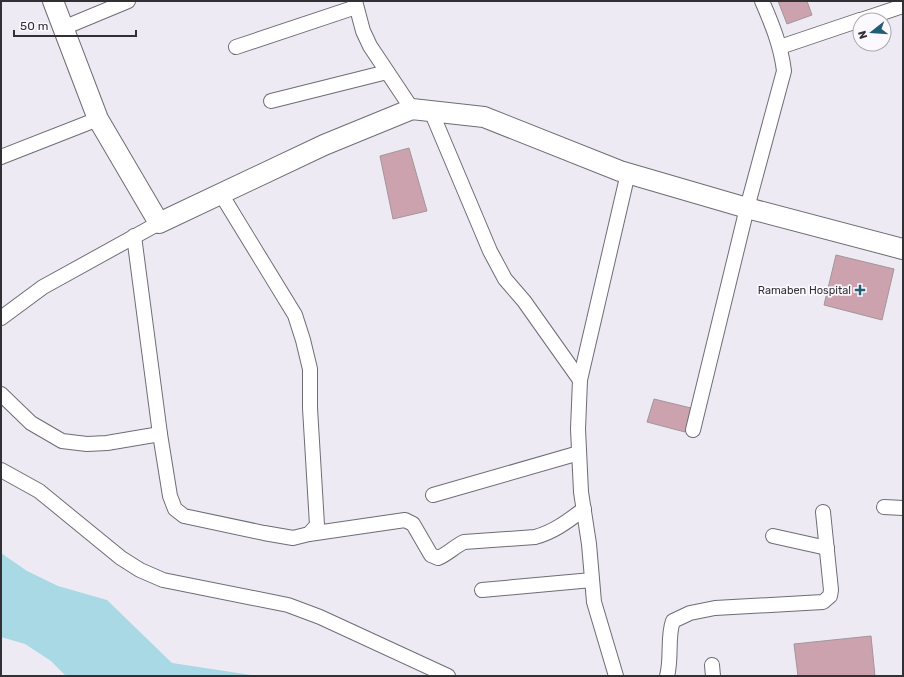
<svg xmlns="http://www.w3.org/2000/svg" width="904" height="677" viewBox="0 0 904 677" font-family="Rubik,sans-serif">
<style>
.water{fill:#a9d9e4}
.building{fill:#cca2af;stroke:#a19699}
.lines{fill:none;stroke-linecap:round;stroke-linejoin:round}
.minor-casing{stroke:#6f6c74;stroke-width:16}
.secondary-casing{stroke:#6f6c74;stroke-width:22}
.minor{stroke:#fff;stroke-width:14}
.secondary{stroke:#fff;stroke-width:20}
.poi-dot{fill:#1f5e74;stroke:#fbf9fe;stroke-width:1.5}
.labels{text-anchor:middle;stroke-width:3.5;stroke-linejoin:round;paint-order:stroke}
.poi-label{font-size:11px;fill:#313034;stroke:#fbf9fe;text-anchor:end}
</style>
<rect width="100%" height="100%" fill="#eeeaf4"/>
<path class="water" d="M1 553 27 571 58 586 107 600 172 663 258 676H66L51 661 25 644 1 637Z"/>
<g class="building">
<path d="M778 1H807L812 15 787 24Z"/>
<path d="M409 148 427 211 393 219 380 156Z"/>
<path d="M836 255 894 269 882 320 824 305Z"/>
<path d="M654 399 691 408 685 432 647 422Z"/>
<path d="M871 636 875 676H798L794 644Z"/>
</g>
<g class="lines">
<defs>
<g id="minor">
<path d="M355 1 363 31 370 46 412 109"/>
<path d="M861 20 903 6"/>
<path d="M63 28 128 1"/>
<path d="M236 47 356 7"/>
<path d="M780 47 860 20"/>
<path d="M271 101 387 72"/>
<path d="M431 111 490 251 505 279 524 301 580 380"/>
<path d="M1 157 98 119"/>
<path d="M134 236 160 434 170 496 175 509 184 516 264 533 293 538 309 534 317 525 310 408V369L303 340 295 315 221 194"/>
<path d="M1 318 43 287 159 223"/>
<path d="M1 394 31 423 62 441 87 444 107 443 160 434"/>
<path d="M693 430 747 208 784 71C781 46 772 24 762 1"/>
<path d="M1 470 39 491 121 558 140 570 163 580 288 605 320 617 448 676"/>
<path d="M433 495 579 453"/>
<path d="M884 507 903 508"/>
<path d="M309 534 405 520 413 524 431 555 438 558C448 554 455 546 464 542L535 537C554 532 568 521 584 509"/>
<path d="M773 536 827 548"/>
<path d="M482 590 592 580"/>
<path d="M712 665 713 676"/>
<path d="M616 676 594 602 589 544 581 492 578 429 580 380 628 173"/>
<path d="M667 676C672 658 667 637 673 621L690 613 715 608 823 602 830 596 831 590 823 512"/>
</g>
<path id="secondary" d="M53 1 98 119 159 223 324 145 412 109 484 117 620 171 747 208 903 249"/>
</defs>
<use href="#minor" class="minor-casing"/>
<use href="#secondary" class="secondary-casing"/>
<use href="#minor" class="minor"/>
<use href="#secondary" class="secondary"/>
</g>
<path class="poi-dot" d="M858 284h4v4h4v4h-4v4h-4v-4h-4v-4h4z"/>
<g class="labels">
<g class="poi-label">
<text x="851" y="294">Ramaben Hospital</text>
</g>
</g>
<rect width="904" height="677" fill="none" stroke="#313034" stroke-width="4"/>
<g transform="translate(872 32) rotate(253)"><circle r="19" fill="#fbf9fe" stroke="#aaa9ad"/>
<path d="M0-3L7 15L0 10L-7 15Z" fill="#1f5e74"/>
<text y="-6" font-size="11" font-weight="bold" text-anchor="middle" fill="#313034">N</text>
</g>
<path d="M14 30v6h122v-6" fill="none" stroke="#313034" stroke-width="2"/>
<text x="20" y="30" font-size="12" fill="#313034" stroke="#fbf9fe" stroke-width="3" paint-order="stroke">50 m</text>
</svg>
